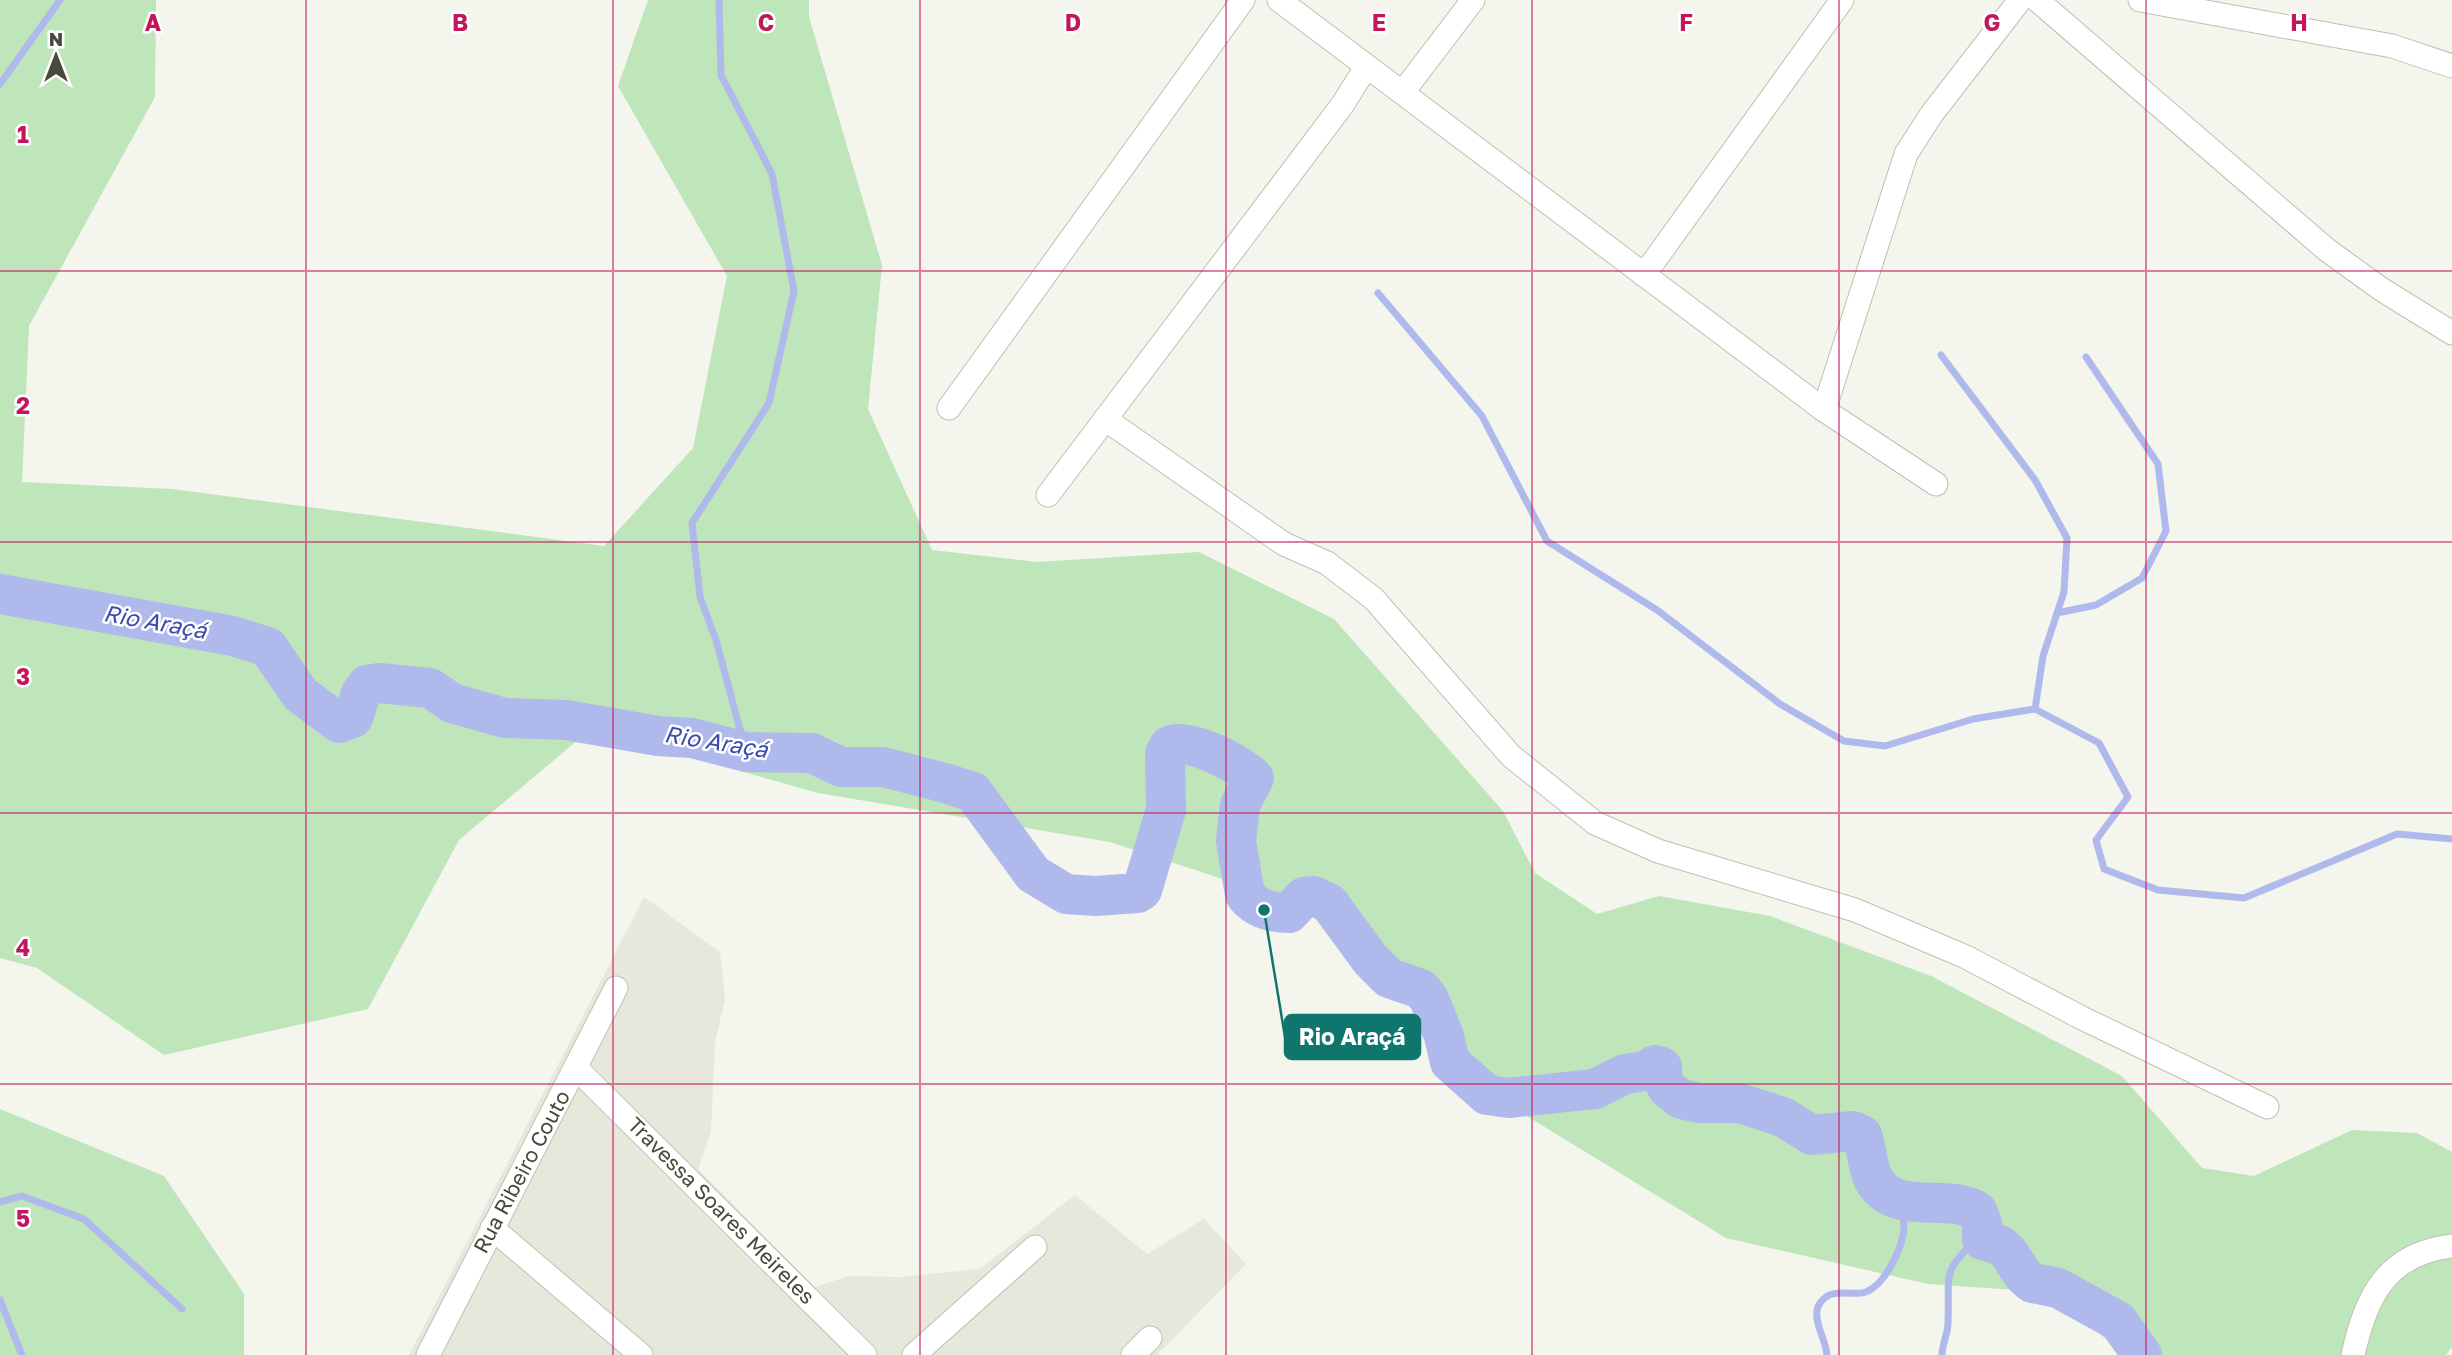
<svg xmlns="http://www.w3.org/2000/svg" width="2452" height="1355" viewBox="0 0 2452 1355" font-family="'Golos Text',sans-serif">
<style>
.residential{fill:#e7e8db}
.green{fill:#bfe5ba}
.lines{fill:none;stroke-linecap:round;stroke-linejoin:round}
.stream{stroke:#b0b9eb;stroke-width:7}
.river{stroke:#b0b9eb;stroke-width:40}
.minor-casing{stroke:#bfc0b0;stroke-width:25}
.minor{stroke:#fff;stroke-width:23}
.grid{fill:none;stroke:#c2185b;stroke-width:2;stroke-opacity:0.55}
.labels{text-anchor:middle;stroke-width:5;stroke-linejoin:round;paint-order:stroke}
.street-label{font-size:21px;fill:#49493b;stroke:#fff}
.water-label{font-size:23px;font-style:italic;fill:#3c4cad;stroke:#fff}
.grid-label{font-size:23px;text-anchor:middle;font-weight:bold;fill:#c2185b;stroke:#fff;stroke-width:5;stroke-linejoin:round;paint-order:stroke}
.leader{fill:none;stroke:#0f766e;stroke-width:2.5}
.callout-dot{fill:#0f766e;stroke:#fff;stroke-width:2.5}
.callout{fill:#0f766e;stroke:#0f766e;stroke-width:2.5}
.callout-label{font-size:23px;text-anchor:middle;font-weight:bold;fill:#fff}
</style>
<rect width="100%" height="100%" fill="#f4f5ed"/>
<path class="residential" d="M644 897 720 952 725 999 715 1042 711 1132 698 1169 815 1287 849 1276 901 1277 980 1269 1075 1195 1147 1254 1204 1219 1246 1264 1157 1355H409Z"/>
<g class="green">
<path d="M0 0H156L155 97 29 326 22 482 172 489 604 546 693 448 727 276 618 86 648 0H809V17L882 265 868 409 932 550 1037 562 1199 552 1334 619 1503 811 1535 873 1597 914 1659 896 1770 916 1931 976 2122 1076 2202 1168 2254 1176 2352 1130 2417 1133 2452 1152V1347L2446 1355H2126L2047 1292 1928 1284 1726 1238 1478 1086 1353 922 1110 842 818 793 591 729 459 840 368 1009 164 1055 37 968 0 958Z"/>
<path d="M0 1109 164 1176 244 1294V1355H0Z"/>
</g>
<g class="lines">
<g class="stream">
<path d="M719 0 721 75 772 174 794 291 769 403 692 523 700 597 716 640 746 752"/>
<path d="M0 84 60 0"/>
<path d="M1378 293 1482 416 1547 541 1657 610 1780 704 1844 741 1885 746 1973 719 2035 709 2099 743 2128 797 2096 840 2104 869 2158 890 2244 898 2397 834 2452 839"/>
<path d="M1941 355 2035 480 2067 538 2064 592 2043 656 2035 709"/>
<path d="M2057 613 2096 605 2142 578 2166 531 2158 464 2086 357"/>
<path d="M0 1202 22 1196 84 1219 182 1309"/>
<path d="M0 1300 22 1355"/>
<path d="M1827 1355C1826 1339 1810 1317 1820 1303 1832 1286 1850 1297 1866 1292 1886 1284 1905 1244 1904 1223 1903 1213 1899 1207 1894 1198"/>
<path d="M1942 1355C1942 1344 1948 1334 1948 1323 1950 1270 1940 1275 1980 1235"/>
</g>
<path class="river" d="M0 594 233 636 268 647 300 694 339 723 353 718 361 693 367 685 379 683 430 688 452 703 505 718 566 720 658 736 692 738 746 752 812 753 841 767H883L945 783 973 792 1033 874 1066 894 1095 896 1138 893 1142 890 1166 810 1165 754 1169 746C1186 736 1241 764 1254 778L1240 805 1236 841 1245 895C1256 909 1272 913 1289 913L1304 897 1314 896 1329 903 1370 959 1389 978 1421 989 1429 999 1444 1036 1450 1062 1487 1095 1509 1098 1595 1089 1625 1074 1645 1071 1655 1065 1662 1067V1078L1668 1089 1681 1099 1699 1103H1739L1783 1117 1812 1135 1853 1131 1862 1135C1867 1149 1867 1165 1873 1178 1893 1218 1946 1192 1977 1211L1982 1223V1240L2000 1245 2008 1252 2023 1275 2032 1283 2058 1288 2118 1321 2142 1355"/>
<defs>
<g id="minor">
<path d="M1279 0 1824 410 1936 484"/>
<path d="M2037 0 2327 250 2381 289 2452 333"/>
<path d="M2140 0 2392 46 2452 66"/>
<path d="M1403 92 1473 0"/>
<path d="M1644 275 1842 0"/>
<path d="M949 408 1243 0"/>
<path d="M1824 410 1906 154 1931 115 2020 0"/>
<path d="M1105 419 1284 544 1327 563 1374 599 1511 756 1595 823 1658 851 1855 910 1966 957 2082 1018 2267 1107"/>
<path d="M1048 495 1343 104 1366 67"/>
<path d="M576 1068 865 1355"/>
<path d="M492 1228 641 1355"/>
<path d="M428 1355 616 988"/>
<path d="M914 1355 1035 1247"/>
<path d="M1133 1355 1150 1338"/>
<path d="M2353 1355C2366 1295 2387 1254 2452 1246"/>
</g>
</defs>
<use href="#minor" class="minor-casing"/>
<use href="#minor" class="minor"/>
</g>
<path class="grid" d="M306 0V1355M613 0V1355M920 0V1355M1226 0V1355M1532 0V1355M1839 0V1355M2146 0V1355M0 271H2452M0 542H2452M0 813H2452M0 1084H2452"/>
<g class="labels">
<g class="street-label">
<text transform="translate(522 1172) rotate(-62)" y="7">Rua Ribeiro Couto</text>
<text transform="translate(721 1211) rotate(45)" y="7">Travessa Soares Meireles</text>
</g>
<g class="water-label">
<text transform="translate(155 622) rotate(10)" y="8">Rio Araçá</text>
<text transform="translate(716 742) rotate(9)" y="8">Rio Araçá</text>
</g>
</g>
<g class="grid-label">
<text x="153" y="31">A</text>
<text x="460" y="31">B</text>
<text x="766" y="31">C</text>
<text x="1073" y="31">D</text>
<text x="1379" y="31">E</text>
<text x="1686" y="31">F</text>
<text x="1992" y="31">G</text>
<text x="2299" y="31">H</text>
<text x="23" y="143">1</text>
<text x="23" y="414">2</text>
<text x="23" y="685">3</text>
<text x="23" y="956">4</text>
<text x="23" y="1227">5</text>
</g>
<path class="leader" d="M1264 910L1285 1037"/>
<circle class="callout-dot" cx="1264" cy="910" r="7"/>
<rect class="callout" x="1285" y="1015" width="135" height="44" rx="7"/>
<g class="callout-label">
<text x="1352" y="1045">Rio Araçá</text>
</g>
<g transform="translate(56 56)" stroke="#ffffff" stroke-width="5" paint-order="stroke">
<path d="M0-5L12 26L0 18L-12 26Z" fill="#49493b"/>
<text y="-10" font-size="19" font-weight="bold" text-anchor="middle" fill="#49493b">N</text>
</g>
</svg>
